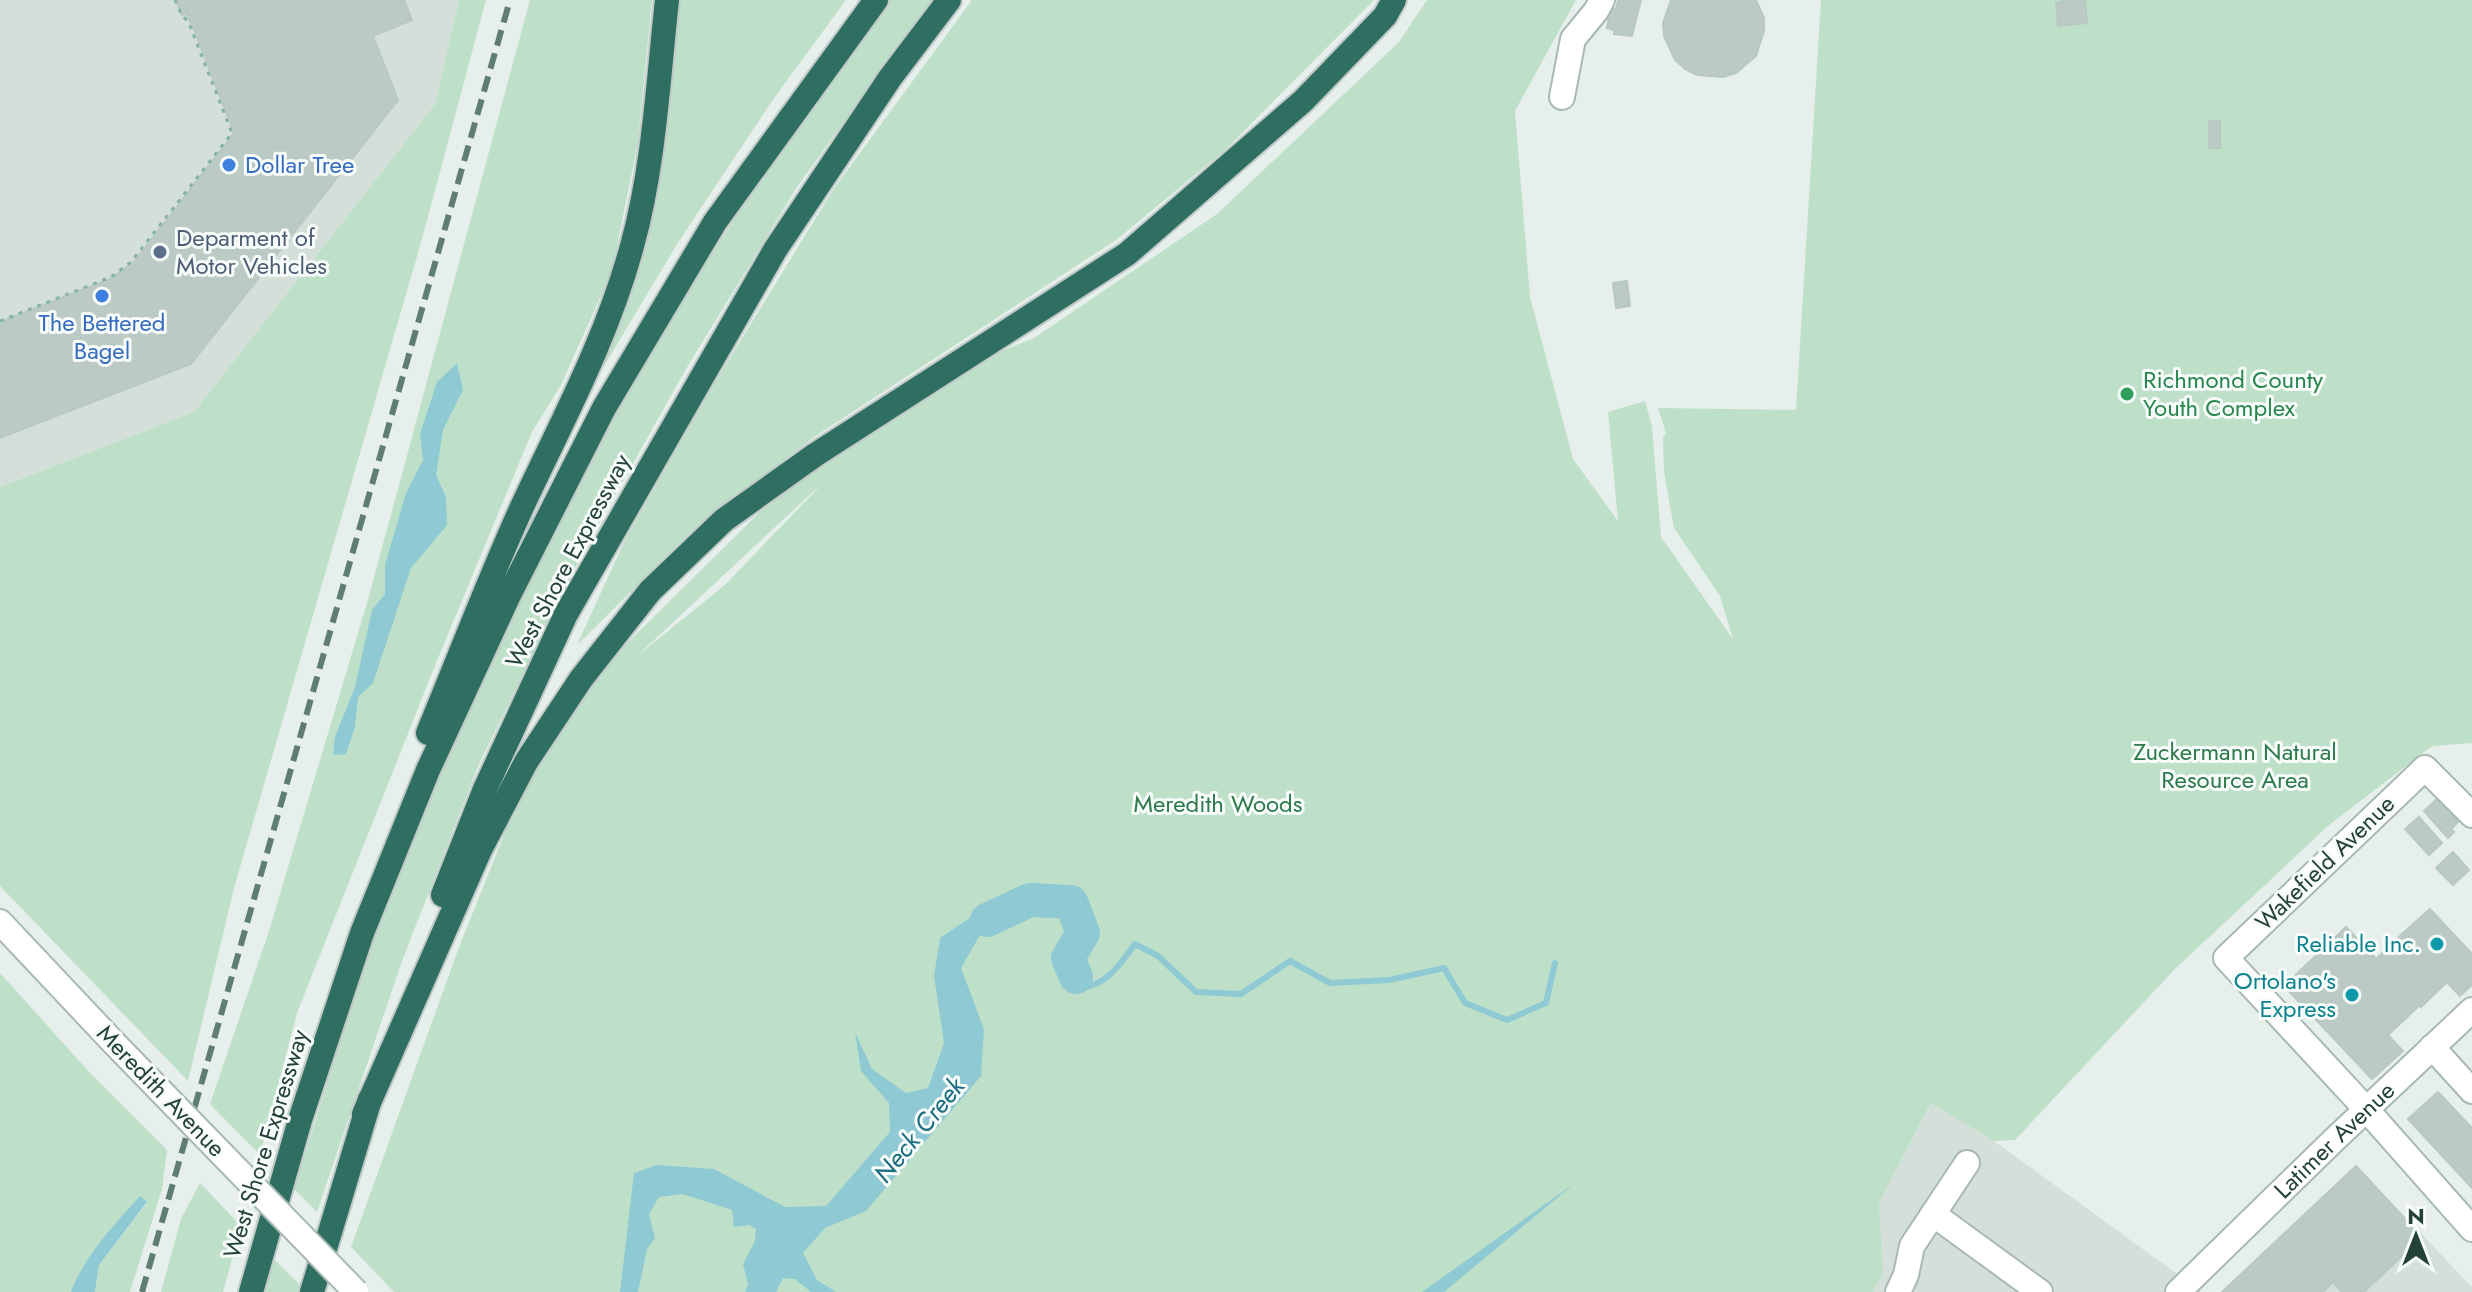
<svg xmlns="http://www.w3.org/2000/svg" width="2472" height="1292" viewBox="0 0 2472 1292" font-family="Jost,sans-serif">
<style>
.built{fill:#d4dfda}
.green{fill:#bfe0c8;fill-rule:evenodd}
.water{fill:#8ec9d4}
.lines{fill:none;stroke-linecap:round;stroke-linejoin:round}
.stream{stroke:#8ec9d4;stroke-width:6}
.river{stroke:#8ec9d4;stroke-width:34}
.building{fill:#bbcac4;stroke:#b8c9c2;stroke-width:2}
.minor-casing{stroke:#a8b8b2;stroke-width:28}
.highway-casing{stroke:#c2cac8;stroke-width:28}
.path{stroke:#86b3a5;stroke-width:3;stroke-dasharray:4 6;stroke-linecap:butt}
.minor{stroke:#fff;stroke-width:24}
.highway{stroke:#2f6f62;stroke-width:24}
.rail{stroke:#5f7d75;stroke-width:6;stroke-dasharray:16 8;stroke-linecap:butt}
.minor-bridge-casing{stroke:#a8b8b2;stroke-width:28;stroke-linecap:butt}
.minor-bridge{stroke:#fff;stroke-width:24}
.shop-dot{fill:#3f7fe0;stroke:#f7fbf9;stroke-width:3}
.service-dot{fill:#5c6f8a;stroke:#f7fbf9;stroke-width:3}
.leisure-dot{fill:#2e9e5b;stroke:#f7fbf9;stroke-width:3}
.culture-dot{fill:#0f9aa8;stroke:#f7fbf9;stroke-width:3}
.labels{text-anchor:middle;stroke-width:6;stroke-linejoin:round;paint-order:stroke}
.shop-label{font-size:24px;fill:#366cbe;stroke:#f7fbf9;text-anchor:start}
.service-label{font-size:24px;fill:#4e5e75;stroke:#f7fbf9;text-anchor:start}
.leisure-label{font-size:24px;fill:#27864d;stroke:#f7fbf9;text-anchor:start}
.street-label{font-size:24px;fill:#24423a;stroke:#f7fbf9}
.park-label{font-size:24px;fill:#2d7a4b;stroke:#f7fbf9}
.culture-label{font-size:24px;fill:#0d838f;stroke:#f7fbf9;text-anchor:end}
.water-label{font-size:26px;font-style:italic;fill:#1c6f80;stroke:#f7fbf9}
</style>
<rect width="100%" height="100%" fill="#e6efeb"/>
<g class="built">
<path d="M0 0H459L435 104 194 412 0 487Z"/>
<path d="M1932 1102 1994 1141 2202 1292H1873L1883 1272 1879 1203Z"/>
<path d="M2356 1166 2472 1287V1292H2222Z"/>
</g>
<g class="green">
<path d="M459 0H486L422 239 234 888 188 1081 0 886V487L194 412 435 104Z"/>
<path d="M530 0H652L638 142 612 271 561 385 532 432 434 668 297 1013 260 1155 210 1104 269 931 369 596Z"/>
<path d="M676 0H846L774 98 679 241 562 436 611 325Z"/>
<path d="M887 0H932L797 187 686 369 580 558 478 766 402 961 317 1212 294 1189 369 949 446 755 547 539 650 349 770 164Z"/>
<path d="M972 0H1374L1224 151 1116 240 817 435 692 531 577 645 625 540 714 384 833 190Z"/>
<path d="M1427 0H1576L1515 111 1530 297 1573 459 1618 521 1608 412 1645 401 1652 426 1661 537 1733 639 1720 596 1674 528 1664 472 1663 438 1666 433 1658 408 1796 410 1821 0H2472V743L2432 746 2328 826 2174 970 2015 1140 1994 1141 1931 1103 1879 1203 1883 1272 1873 1292H394L351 1247 459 947 520 795 601 669 770 502 848 446 984 358 1034 338 1217 214 1399 42ZM818 488 726 584 636 657 817 488Z"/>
<path d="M0 973 90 1073 167 1150 162 1189 130 1292H95L99 1265 147 1203 140 1196 81 1292H0Z"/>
<path d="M200 1183 241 1226 223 1292H161L181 1219Z"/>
<path d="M269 1254 301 1286 299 1292H259Z"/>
</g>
<g class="water">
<path d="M457 363 463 390 443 430 436 475 446 497 447 525 411 568 373 683 358 697 355 727 346 754 333 755 335 737 355 687 372 610 385 594V565L406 493 423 460 420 434 437 382Z"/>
<path d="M1030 900 980 935 961 968 984 1029 981 1076 866 1211 825 1228 803 1253 817 1280 836 1292H811L795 1279 783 1278 776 1292H745L748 1284 743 1264 755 1241 756 1229 749 1225 734 1227 732 1210 683 1194 659 1197 649 1214 655 1238 647 1249 638 1292H620L634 1173 657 1165 714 1169 785 1207 826 1206 890 1132 889 1103 861 1071 855 1032 872 1069 906 1093 928 1088 944 1043 934 976 940 938 989 905Z"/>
<path d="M1575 1183 1444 1292H1422Z"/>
<path d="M140 1196 147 1202 99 1265 95 1292H71C85 1255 114 1225 140 1196Z"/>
</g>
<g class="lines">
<path class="stream" d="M1076 977 1080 988C1107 986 1120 964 1135 944L1158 956 1196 992 1241 994 1290 961 1330 983 1389 980 1444 968 1465 1003 1507 1020 1546 1003 1555 963"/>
<path class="river" d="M987 920 1030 900 1071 902 1083 933 1068 958 1076 977"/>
</g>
<g class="building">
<path d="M176 0H404L412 20 373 36 398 100 191 364 0 438V322L110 279 134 262 234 133 195 32 186 13 182 15Z"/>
<path d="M1618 0H1641L1632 36 1614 34V30L1607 28 1611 8 1616 9Z"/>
<path d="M1671 0H1756L1764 18V31L1756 56 1736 73 1723 77 1697 75 1685 69 1675 60 1664 36 1663 23Z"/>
<path d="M2067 0H2085L2087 23 2058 26 2056 3Z"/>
<rect x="2209" y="121" width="11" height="27"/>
<path d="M1627 281 1630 306 1616 308 1613 283Z"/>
<path d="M2437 799 2458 822 2451 829 2454 832 2448 838 2424 811Z"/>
<path d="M2419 817 2442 843 2429 855 2405 829Z"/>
<path d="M2453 852 2469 870 2453 885 2436 868Z"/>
<path d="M2430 909 2472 954V985L2460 996 2402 934Z"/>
<path d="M2346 927 2420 1005 2388 1035 2403 1051 2372 1079 2284 986Z"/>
<path d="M2402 934 2447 982 2421 1007 2376 959Z"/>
<path d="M2438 1092 2472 1128V1188L2408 1119Z"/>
<path d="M2356 1166 2422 1237 2364 1292H2342L2333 1282 2323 1292H2222Z"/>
</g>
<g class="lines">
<defs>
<g id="minor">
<path d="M1562 97 1573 39 1596 11 1602 0"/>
<path d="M2472 815 2425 768 2226 958 2366 1109 2472 1229"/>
<path d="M0 922 114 1043"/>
<path d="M2432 1047 2472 1091"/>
<path d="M1933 1214 2040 1292"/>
<path d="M1898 1292 1906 1275 1912 1246 1967 1163"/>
<path id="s1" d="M2178 1292 2335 1139 2472 1010"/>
</g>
<g id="highway">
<path d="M428 733C459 658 488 582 521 509 561 423 607 339 632 246 654 167 658 82 667 0"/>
<path d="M443 895 485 789 566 614 775 250 890 78 949 0"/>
<path d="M364 1114 480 850 526 762 581 679 650 591 724 520 815 455 1127 254 1303 101 1385 16 1394 0"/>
<path d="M251 1292 300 1120 362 933 428 770 509 595 604 408 715 222 876 0"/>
<path d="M312 1292 370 1099"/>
</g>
</defs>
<use href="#minor" class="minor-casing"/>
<use href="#highway" class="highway-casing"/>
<path class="path" d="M0 321 111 277 131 262 232 133 188 21 182 16 175 0"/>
<use href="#minor" class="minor"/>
<use href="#highway" class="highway"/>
<path class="rail" d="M142 1292 510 0"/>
<defs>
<path id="minor-bridge" d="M114 1043 356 1292"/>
</defs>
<use href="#minor-bridge" class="minor-bridge-casing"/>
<use href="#minor-bridge" class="minor-bridge"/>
</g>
<g class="shop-dot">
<circle cx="229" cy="165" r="8"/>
<circle cx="102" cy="296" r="8"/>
</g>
<circle class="service-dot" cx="160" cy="252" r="8"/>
<circle class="leisure-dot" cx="2127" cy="394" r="8"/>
<g class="culture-dot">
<circle cx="2437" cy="944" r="8"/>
<circle cx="2352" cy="995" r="8"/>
</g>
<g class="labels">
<g class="shop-label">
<text x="245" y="173">Dollar Tree</text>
<text x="102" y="331" text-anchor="middle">The Bettered<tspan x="102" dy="28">Bagel</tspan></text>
</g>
<g class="service-label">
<text x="176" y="246">Deparment of<tspan x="176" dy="28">Motor Vehicles</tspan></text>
</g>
<g class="leisure-label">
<text x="2143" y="388">Richmond County<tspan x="2143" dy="28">Youth Complex</tspan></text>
</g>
<g class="street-label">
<text transform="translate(568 561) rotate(-62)" y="8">West Shore Expressway</text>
<text transform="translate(2325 863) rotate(-44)" y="8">Wakefield Avenue</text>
<text transform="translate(161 1091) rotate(46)" y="8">Meredith Avenue</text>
<text dy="8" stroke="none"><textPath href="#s1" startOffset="218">Latimer Avenue</textPath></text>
<text transform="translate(266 1144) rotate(-73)" y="8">West Shore Expressway</text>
</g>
<g class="park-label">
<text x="2235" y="760">Zuckermann Natural<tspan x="2235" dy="28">Resource Area</tspan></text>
<text x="1218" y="812">Meredith Woods</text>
</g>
<g class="culture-label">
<text x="2421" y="952">Reliable Inc.</text>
<text x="2336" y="989">Ortolano's<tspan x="2336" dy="28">Express</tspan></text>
</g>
<g class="water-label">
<text transform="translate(919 1130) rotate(-51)" y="9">Neck Creek</text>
</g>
</g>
<g transform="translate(2416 1236)" stroke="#f7fbf9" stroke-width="6" paint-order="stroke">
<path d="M0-6L14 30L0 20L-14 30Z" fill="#24423a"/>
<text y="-12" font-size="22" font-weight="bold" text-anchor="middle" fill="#24423a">N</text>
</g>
</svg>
